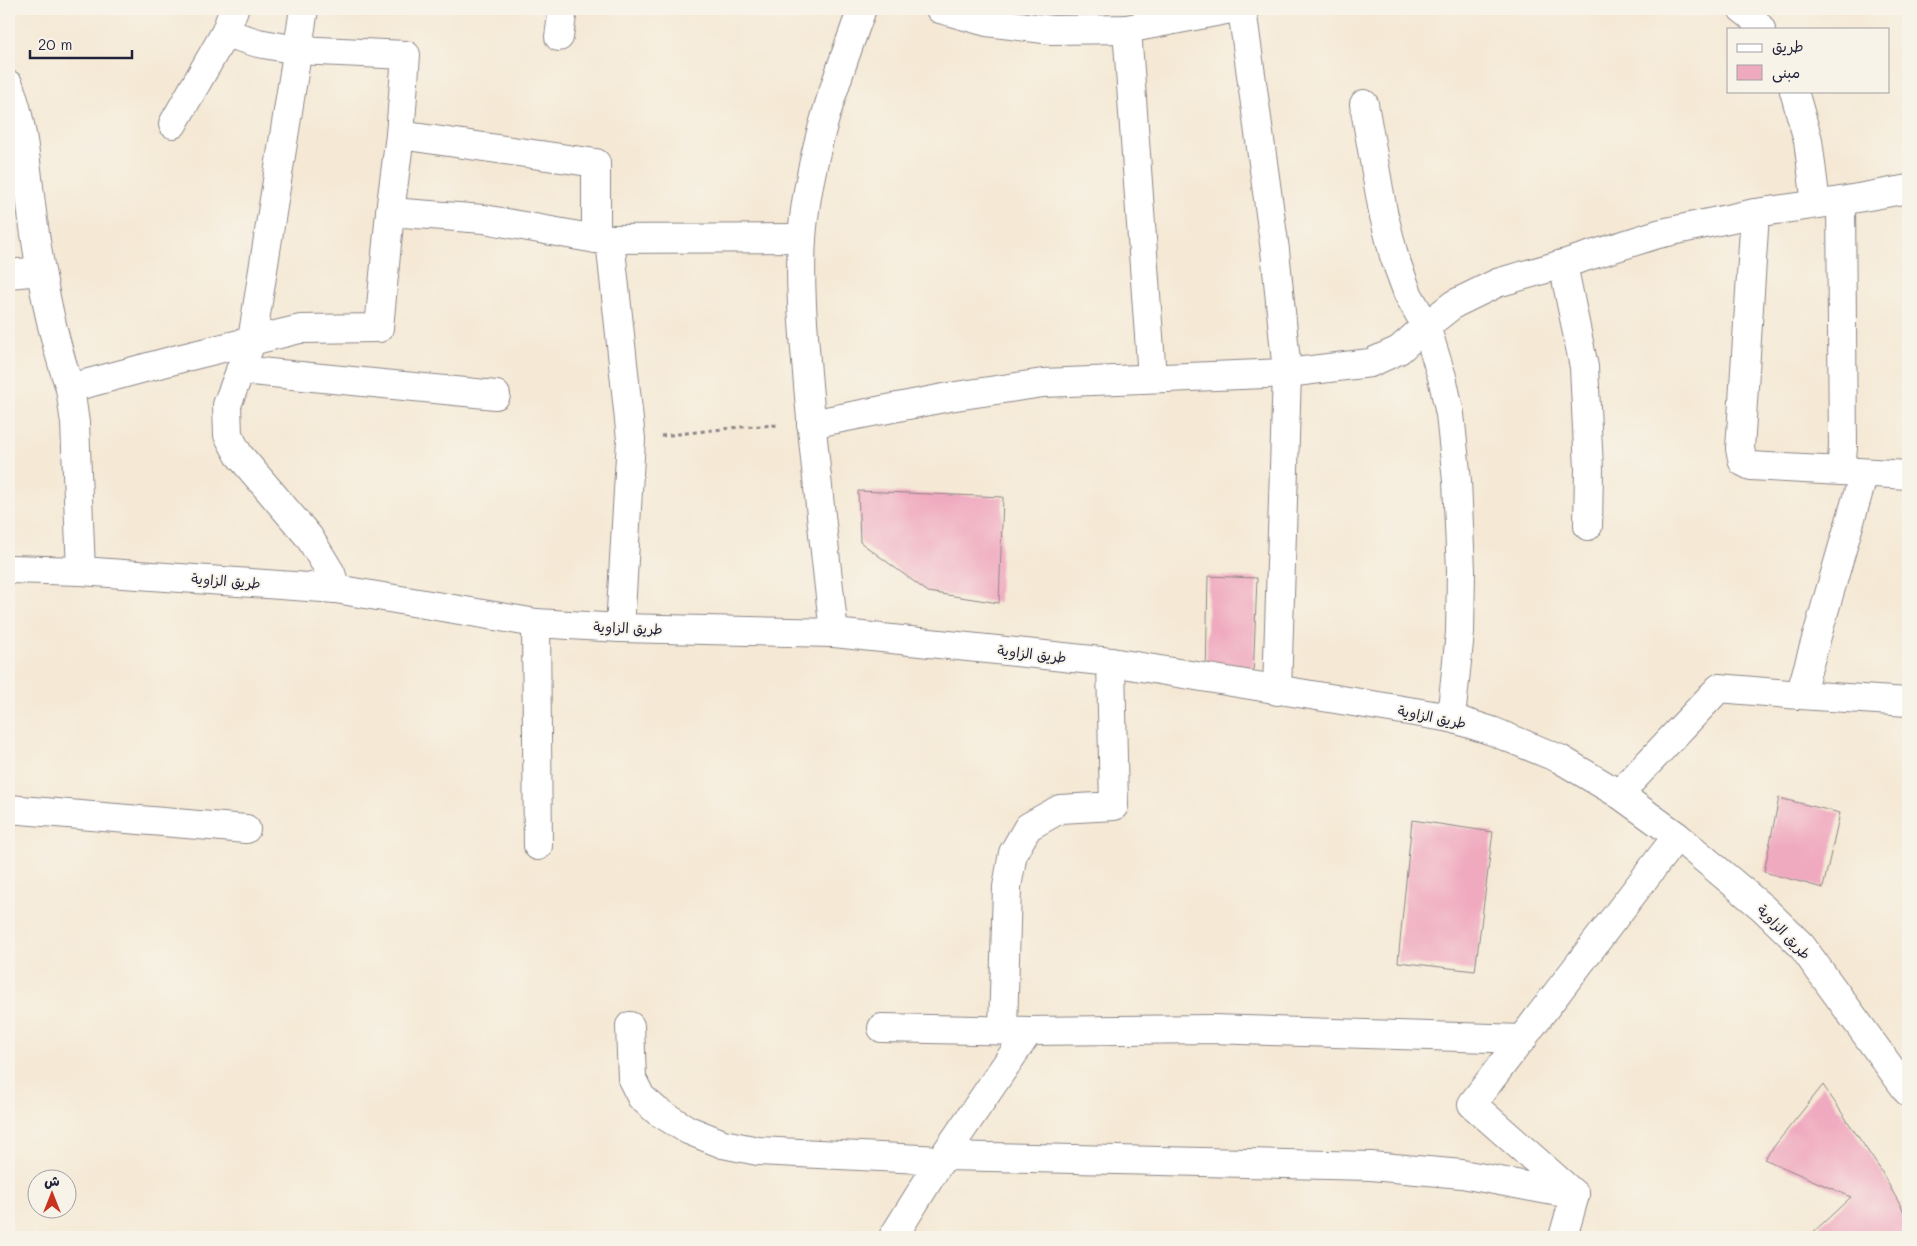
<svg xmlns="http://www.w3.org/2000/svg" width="1917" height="1246" viewBox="0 0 1917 1246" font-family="Mali,'Playpen Sans Arabic',sans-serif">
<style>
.building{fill:#f0aac0}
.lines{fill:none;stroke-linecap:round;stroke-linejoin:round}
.minor-casing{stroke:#8c8688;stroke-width:30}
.path{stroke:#8c8688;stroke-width:3;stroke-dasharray:4 4;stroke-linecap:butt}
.minor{stroke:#fff;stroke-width:28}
.labels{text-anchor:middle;stroke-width:4;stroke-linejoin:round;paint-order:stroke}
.street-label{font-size:14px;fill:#22223b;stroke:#f7f3e8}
</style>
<rect width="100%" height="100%" fill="#f7f3e8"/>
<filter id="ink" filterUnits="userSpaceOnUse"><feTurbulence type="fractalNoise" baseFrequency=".02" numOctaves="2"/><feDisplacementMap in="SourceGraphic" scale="10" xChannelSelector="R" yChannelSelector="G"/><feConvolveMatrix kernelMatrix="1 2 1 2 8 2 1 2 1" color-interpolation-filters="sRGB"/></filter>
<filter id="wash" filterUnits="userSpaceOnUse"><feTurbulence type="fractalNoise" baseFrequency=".0096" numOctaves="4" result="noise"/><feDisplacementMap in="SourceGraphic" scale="20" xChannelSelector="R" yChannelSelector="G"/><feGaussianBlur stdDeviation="1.12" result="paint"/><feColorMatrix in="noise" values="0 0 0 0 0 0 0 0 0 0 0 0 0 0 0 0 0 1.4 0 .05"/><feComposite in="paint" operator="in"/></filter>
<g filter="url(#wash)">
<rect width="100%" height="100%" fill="#f5e9d5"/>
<g id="blocks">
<g class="building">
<path d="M858 491 1003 497 999 603 928 592 860 542Z"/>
<path d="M1208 576 1257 578 1253 679 1206 675Z"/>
<path d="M1779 798 1840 813 1823 888 1764 872Z"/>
<path d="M1412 820 1493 832 1475 971 1398 962Z"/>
<path d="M1823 1085 1880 1169 1908 1219V1237H1808L1851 1197 1764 1159Z"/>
</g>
</g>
</g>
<g filter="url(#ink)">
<use href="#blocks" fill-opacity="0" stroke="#8c8688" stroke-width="1"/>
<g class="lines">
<defs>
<g id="minor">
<path d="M304 9 252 340 227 405 228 435 239 455 309 537 331 573 336 589"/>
<path d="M940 9 987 22 1052 30 1127 29 1231 9"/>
<path d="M1242 9 1275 250 1287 373 1277 691"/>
<path d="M1742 9 1751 16 1761 29"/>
<path d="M1127 29 1152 378"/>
<path d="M225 33 258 43 297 50 406 55 400 135 390 212"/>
<path d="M559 37 563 9"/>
<path d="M9 85C25 128 27 176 33 220 41 278 51 333 70 388L178 359 300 329 379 328 390 212 484 219 596 239 802 238"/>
<path d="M1794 91 1808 140 1816 204"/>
<path d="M1364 104 1383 212 1394 256 1408 294 1426 326 1442 377 1450 414 1457 481 1461 570 1460 633 1451 718"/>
<path d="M173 124 225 33 234 9"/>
<path d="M400 135 596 163V239"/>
<path d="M1841 201 1843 447 1841 471 1908 475"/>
<path d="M1755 213 1740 449 1743 462 1751 466 1841 471"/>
<path d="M610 240 631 439 620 628"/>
<path d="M1563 264 1584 367 1589 469 1588 526"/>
<path d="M9 274 40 271"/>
<path d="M240 370 496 395"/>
<path d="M70 388 75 423 81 571"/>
<path d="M811 424 949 397 1043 383 1287 373 1370 363 1399 350 1426 326 1454 304 1497 283 1563 264 1658 234 1755 213 1841 201 1908 189"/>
<path d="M9 569 81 571 336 589 536 623 620 628 834 633 1111 662 1451 718 1492 731 1560 759 1619 794 1677 836 1763 908 1801 945 1908 1092"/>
<path d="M536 623 538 846"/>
<path d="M834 633C825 550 815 468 808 385 804 336 799 287 802 238 808 159 835 82 862 9"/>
<path d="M1800 695 1908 702"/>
<path d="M1619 794 1719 688 1800 695 1864 473"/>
<path d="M9 809 246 829"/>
<path d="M630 1026 632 1079 641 1097 657 1111 688 1130 723 1144 758 1151 941 1160"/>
<path d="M882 1028 1029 1031 1212 1029 1523 1039"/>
<path d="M1003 1030 1007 887 1013 853 1028 827 1060 809 1114 806 1111 662"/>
<path d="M945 1156 1371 1166 1462 1174 1575 1195"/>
<path d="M893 1237 941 1160 1029 1031"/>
<path d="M1563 1237 1575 1195 1472 1104 1677 836"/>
</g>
</defs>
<use href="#minor" class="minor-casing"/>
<path class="path" d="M661 436 740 427 779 425"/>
<use href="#minor" class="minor"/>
</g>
</g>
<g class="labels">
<g class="street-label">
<text transform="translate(226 581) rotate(4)" y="5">طريق الزاوية</text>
<text transform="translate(628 628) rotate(2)" y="5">طريق الزاوية</text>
<text transform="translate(1032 654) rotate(6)" y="5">طريق الزاوية</text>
<text transform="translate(1432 717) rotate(11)" y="5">طريق الزاوية</text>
<text transform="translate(1784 932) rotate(46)" y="5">طريق الزاوية</text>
</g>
</g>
<rect width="1917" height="1246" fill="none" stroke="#f7f3e8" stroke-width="30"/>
<rect x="1727" y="28" width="162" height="65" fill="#f7f3e8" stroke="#a29fa3"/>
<rect x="1737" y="44" width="25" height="8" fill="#ffffff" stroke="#a29fa3"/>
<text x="1772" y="52" font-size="15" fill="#22223b">طريق</text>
<rect x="1737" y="65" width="25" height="15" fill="#f0aac0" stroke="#a29fa3"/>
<text x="1772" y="78" font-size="15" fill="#22223b">مبنى</text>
<g transform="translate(52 1194)"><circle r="24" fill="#f7f3e8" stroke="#a29fa3"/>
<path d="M0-4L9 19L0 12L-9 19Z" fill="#c8321e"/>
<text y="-8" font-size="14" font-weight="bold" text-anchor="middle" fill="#22223b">ش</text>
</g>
<path d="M30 50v8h102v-8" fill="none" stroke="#22223b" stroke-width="2.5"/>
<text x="38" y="50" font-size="15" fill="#22223b" stroke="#f7f3e8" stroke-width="4" paint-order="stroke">20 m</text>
</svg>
